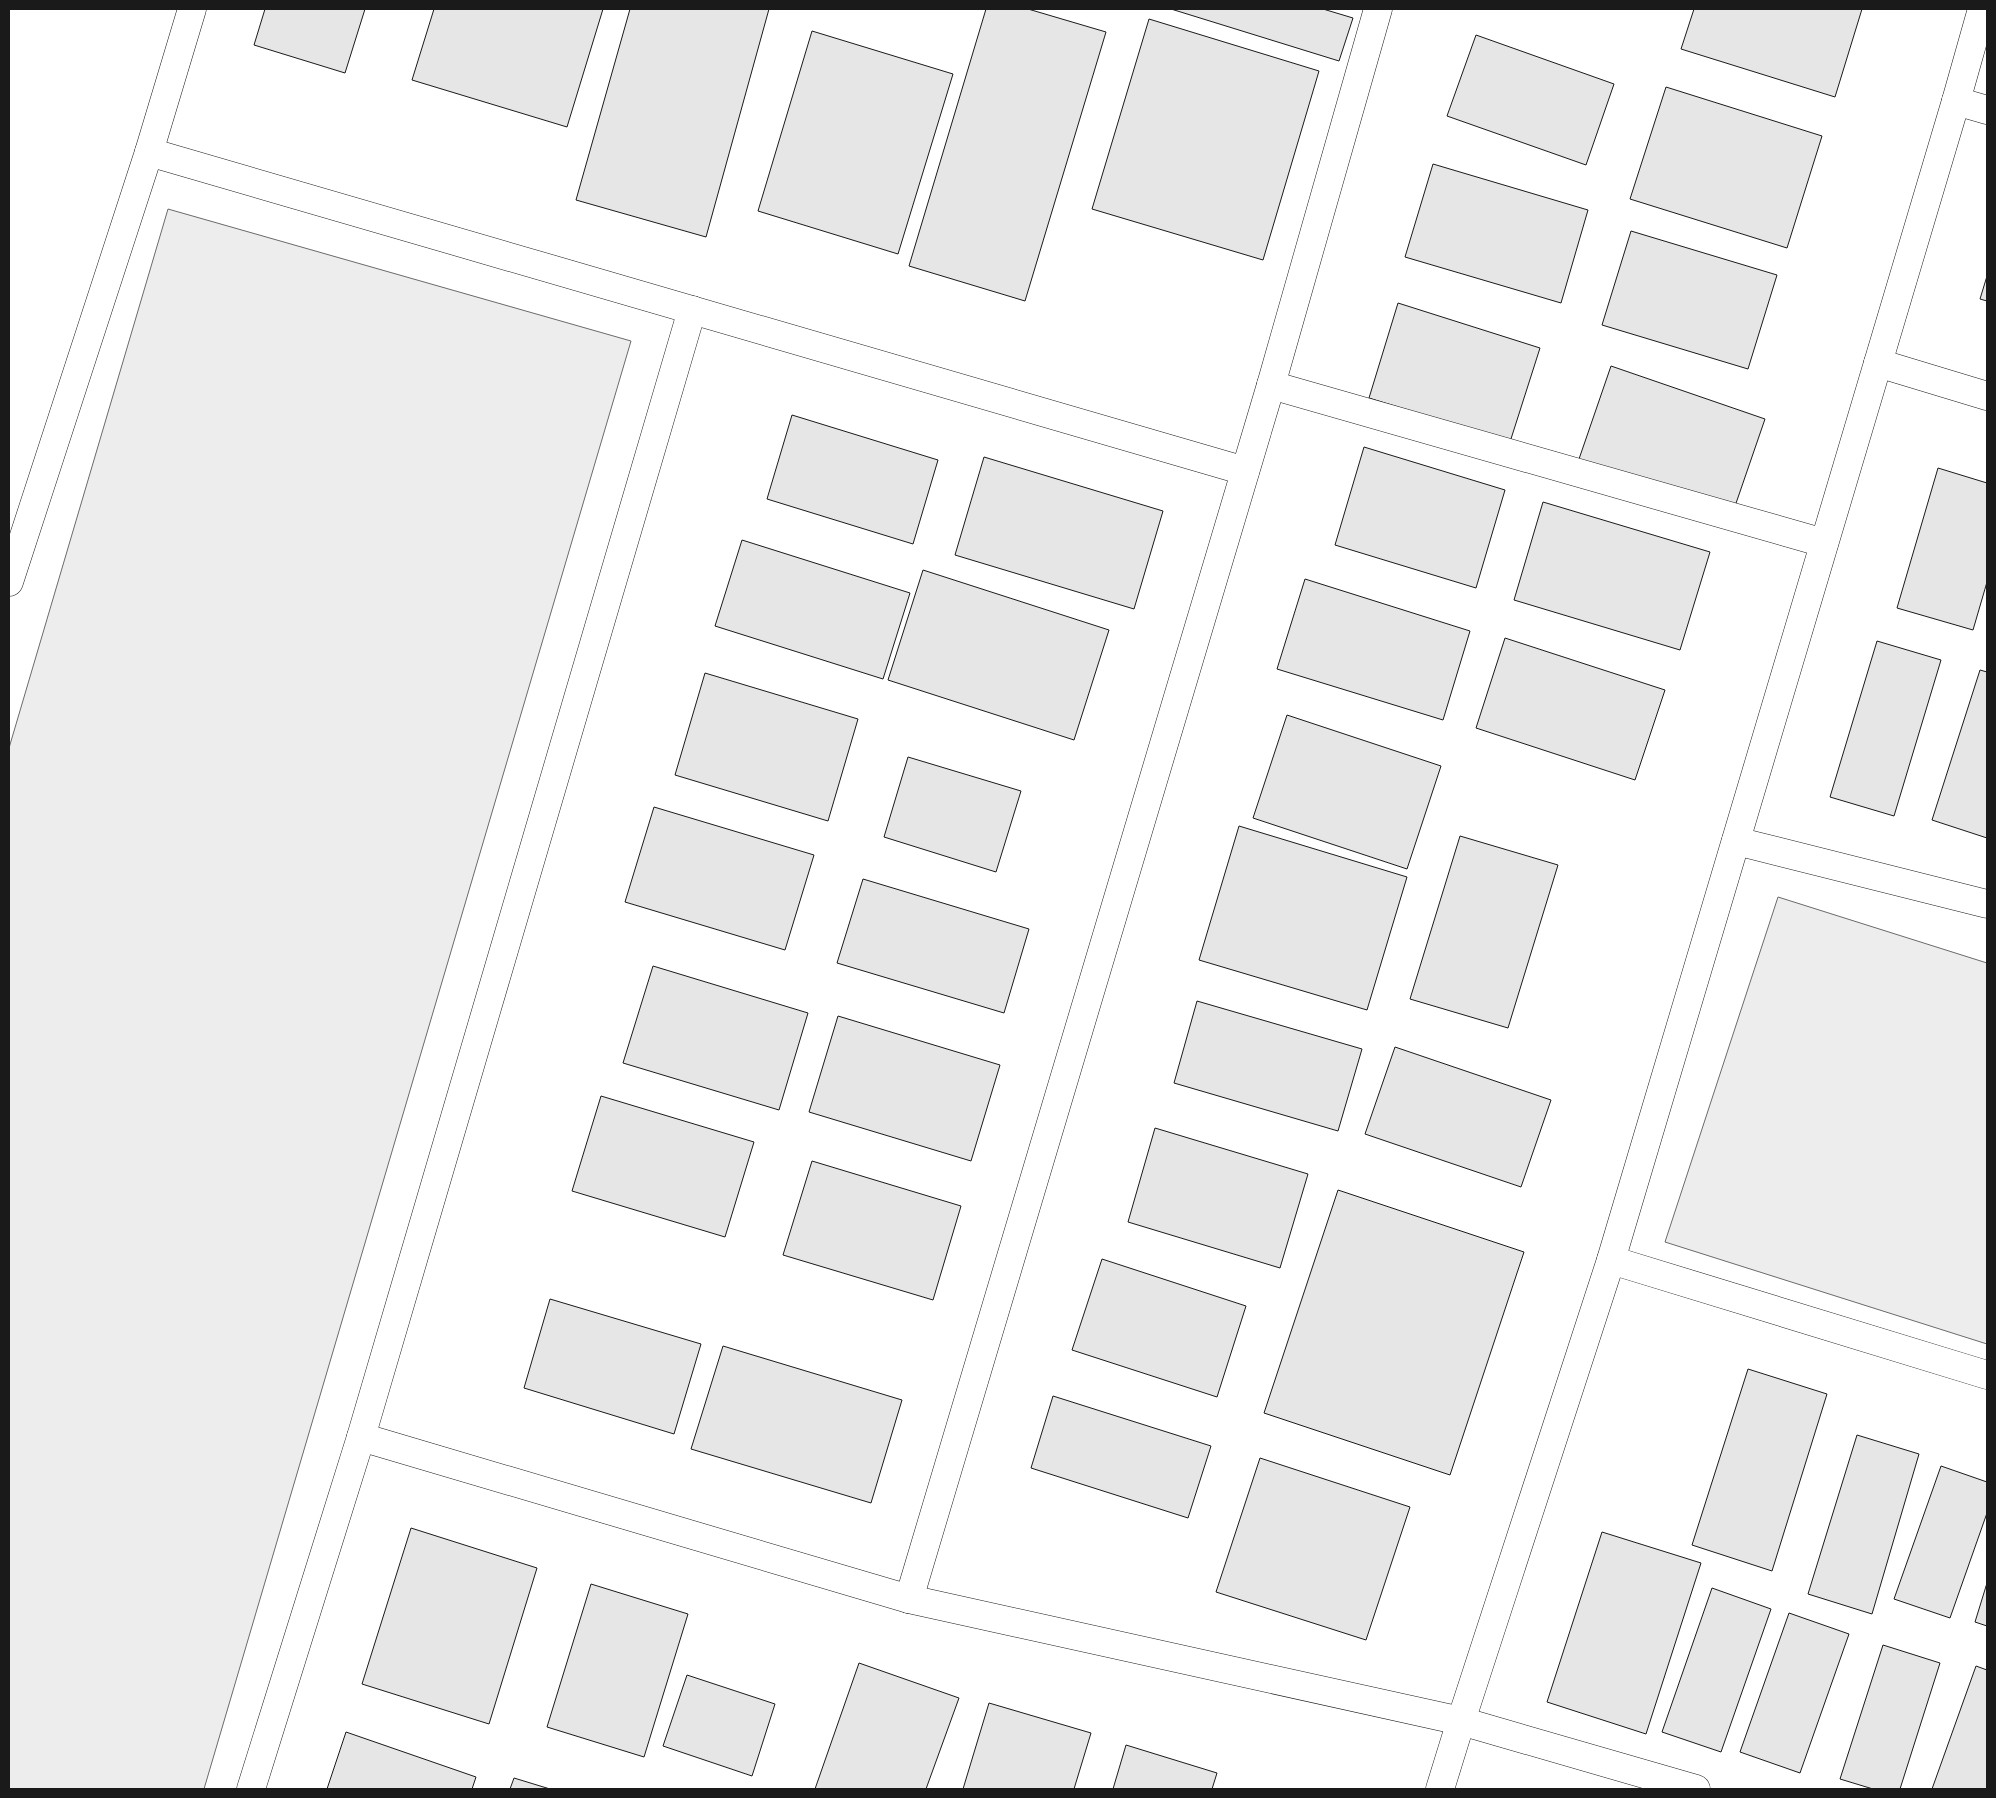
<svg xmlns="http://www.w3.org/2000/svg" width="1996" height="1798" viewBox="0 0 1996 1798" font-family="Signika,sans-serif">
<style>
.built{fill:#ededed;stroke:#6a6a6a}
.building{fill:#e6e6e6;stroke:#1a1a1a}
.lines{fill:none;stroke-linecap:round;stroke-linejoin:round}
.minor-casing{stroke:#1a1a1a;stroke-width:29}
.minor{stroke:#fff;stroke-width:28}
</style>
<rect width="100%" height="100%" fill="#fff"/>
<g class="built">
<path d="M168 209 631 341 204 1789H9V748Z"/>
<path d="M1778 897 1987 963V1344L1665 1242Z"/>
</g>
<g class="building">
<path d="M265 9H365L345 73 254 45Z"/>
<path d="M434 9H603L567 127 412 80Z"/>
<path d="M630 9H769L706 237 576 200Z"/>
<path d="M986 9H1028L1106 32 1025 301 909 266Z"/>
<path d="M1171 9H1323L1353 18 1339 61Z"/>
<path d="M1694 9H1862L1835 97 1681 49Z"/>
<path d="M1149 19 1319 71 1263 260 1092 209Z"/>
<path d="M812 31 953 74 898 254 758 211Z"/>
<path d="M1476 35 1614 84 1586 165 1447 116Z"/>
<path d="M1666 87 1822 136 1787 248 1630 199Z"/>
<path d="M1433 164 1588 210 1561 303 1405 257Z"/>
<path d="M1631 231 1777 275 1748 369 1602 325Z"/>
<path d="M1987 276V301L1980 299Z"/>
<path d="M1398 303 1540 348 1510 442 1369 398Z"/>
<path d="M1611 366 1765 419 1733 512 1579 459Z"/>
<path d="M792 415 938 460 913 544 767 499Z"/>
<path d="M1364 447 1505 490 1476 588 1335 545Z"/>
<path d="M984 457 1163 511 1134 609 955 555Z"/>
<path d="M1938 468 1987 483V582L1973 630 1897 608Z"/>
<path d="M1543 502 1710 552 1680 650 1514 600Z"/>
<path d="M742 540 910 593 883 679 715 626Z"/>
<path d="M923 570 1109 630 1074 740 888 680Z"/>
<path d="M1305 579 1470 631 1443 720 1277 669Z"/>
<path d="M1505 638 1665 690 1635 780 1476 728Z"/>
<path d="M1877 641 1941 660 1894 816 1830 797Z"/>
<path d="M1980 670 1987 672V838L1932 820Z"/>
<path d="M705 673 858 719 828 821 675 775Z"/>
<path d="M1287 715 1441 766 1407 869 1253 818Z"/>
<path d="M908 757 1021 791 996 872 884 837Z"/>
<path d="M654 807 814 855 785 950 625 902Z"/>
<path d="M1239 826 1407 877 1367 1010 1199 960Z"/>
<path d="M1460 836 1558 865 1508 1028 1410 999Z"/>
<path d="M863 879 1029 929 1004 1013 837 963Z"/>
<path d="M653 966 808 1013 779 1110 623 1063Z"/>
<path d="M1197 1001 1362 1049 1338 1131 1174 1083Z"/>
<path d="M838 1016 1000 1065 971 1161 809 1112Z"/>
<path d="M1395 1047 1551 1100 1521 1187 1365 1134Z"/>
<path d="M601 1096 754 1142 725 1237 572 1191Z"/>
<path d="M1155 1128 1308 1174 1280 1268 1128 1222Z"/>
<path d="M812 1161 961 1206 933 1300 783 1255Z"/>
<path d="M1338 1190 1524 1252 1450 1475 1264 1413Z"/>
<path d="M1102 1259 1246 1306 1217 1397 1072 1350Z"/>
<path d="M550 1299 701 1344 674 1434 524 1388Z"/>
<path d="M723 1346 902 1400 871 1503 691 1449Z"/>
<path d="M1748 1369 1827 1394 1772 1571 1692 1545Z"/>
<path d="M1053 1396 1211 1446 1188 1518 1031 1468Z"/>
<path d="M1857 1435 1919 1454 1872 1614 1808 1594Z"/>
<path d="M1260 1458 1410 1507 1366 1640 1216 1592Z"/>
<path d="M1941 1466 1987 1482V1513L1950 1618 1894 1599Z"/>
<path d="M411 1528 537 1568 489 1724 362 1684Z"/>
<path d="M1602 1532 1701 1563 1646 1734 1547 1702Z"/>
<path d="M1987 1583V1626L1975 1622Z"/>
<path d="M591 1584 688 1614 644 1757 547 1727Z"/>
<path d="M1712 1588 1771 1609 1721 1752 1662 1732Z"/>
<path d="M1789 1613 1849 1634 1800 1773 1740 1752Z"/>
<path d="M1883 1645 1940 1663 1900 1789H1873L1840 1779Z"/>
<path d="M859 1663 959 1698 926 1789H815Z"/>
<path d="M1976 1666 1987 1670V1789H1932Z"/>
<path d="M687 1675 775 1704 752 1776 663 1746Z"/>
<path d="M989 1703 1091 1733 1074 1789H963Z"/>
<path d="M346 1732 476 1777 472 1789H327Z"/>
<path d="M1126 1745 1217 1773 1212 1789H1113Z"/>
<path d="M514 1778 550 1789H510Z"/>
</g>
<g class="lines">
<defs>
<g id="minor">
<path d="M1956 101 1987 110"/>
<path d="M149 152 1245 471"/>
<path d="M1878 363 1987 396"/>
<path d="M1271 385 1824 543"/>
<path d="M9 582 149 152 192 9"/>
<path d="M1736 841 1987 904"/>
<path d="M1611 1260 1987 1375"/>
<path d="M361 1437 909 1599 1461 1721 1696 1789"/>
<path d="M909 1599 1271 385 1378 9"/>
<path d="M251 1789 361 1437 692 310"/>
<path d="M1440 1789 1461 1721 1611 1260 1956 101 1982 9"/>
</g>
</defs>
<use href="#minor" class="minor-casing"/>
<use href="#minor" class="minor"/>
</g>
<rect width="1996" height="1798" fill="none" stroke="#1a1a1a" stroke-width="20"/>
</svg>
